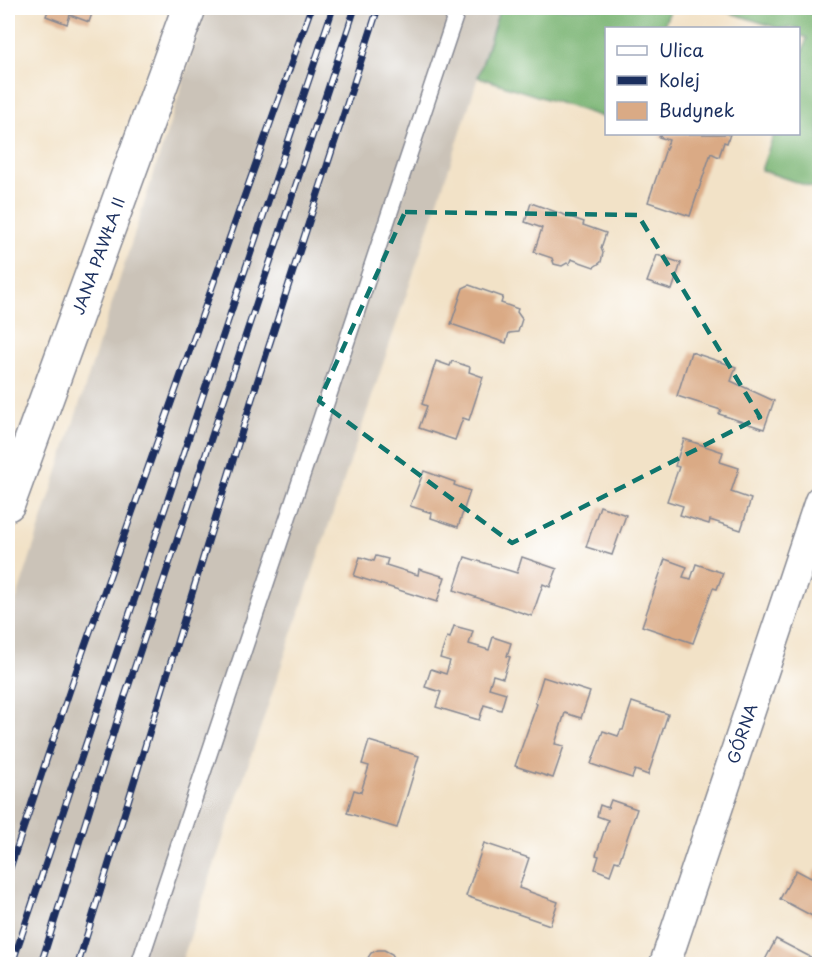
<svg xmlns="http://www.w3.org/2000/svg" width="827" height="972" viewBox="0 0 827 972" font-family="'Playpen Sans',sans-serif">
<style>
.industrial{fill:#cbc3b8}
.forest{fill:#7bb574;stroke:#4b7269;stroke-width:1.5}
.building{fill:#daaa85}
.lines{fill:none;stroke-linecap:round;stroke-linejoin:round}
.service-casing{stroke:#868892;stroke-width:18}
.minor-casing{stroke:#868892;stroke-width:33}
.secondary-casing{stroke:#868892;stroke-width:36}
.service{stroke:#fff;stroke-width:15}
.minor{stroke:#fff;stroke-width:30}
.secondary{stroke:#fff;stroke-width:33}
.rail-casing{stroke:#1b2f5e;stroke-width:7}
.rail{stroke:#fff;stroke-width:4.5;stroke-dasharray:14;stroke-linecap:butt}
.marked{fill:none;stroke:#0f766e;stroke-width:4.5;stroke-dasharray:12 8;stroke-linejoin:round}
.labels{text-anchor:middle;stroke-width:6;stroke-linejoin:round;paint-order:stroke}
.street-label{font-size:16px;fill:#1b2f5e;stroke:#fff}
</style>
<rect width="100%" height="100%" fill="#fff"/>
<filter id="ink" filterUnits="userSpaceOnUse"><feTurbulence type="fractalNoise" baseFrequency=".0167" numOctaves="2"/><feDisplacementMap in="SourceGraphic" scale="12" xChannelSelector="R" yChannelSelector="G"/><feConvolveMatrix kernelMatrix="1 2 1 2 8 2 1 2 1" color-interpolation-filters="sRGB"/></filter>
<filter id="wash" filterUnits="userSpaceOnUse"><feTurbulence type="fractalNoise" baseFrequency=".008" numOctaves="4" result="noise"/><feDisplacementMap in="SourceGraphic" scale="24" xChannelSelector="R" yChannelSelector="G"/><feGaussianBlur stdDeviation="1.35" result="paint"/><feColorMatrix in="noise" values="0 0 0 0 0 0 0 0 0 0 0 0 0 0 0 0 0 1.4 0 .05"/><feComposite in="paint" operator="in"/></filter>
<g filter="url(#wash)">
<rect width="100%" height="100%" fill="#f2e2c7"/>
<path class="industrial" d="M207 8H500L454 153 181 964H8V626Z"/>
<g class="forest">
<path d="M500 8H671L663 28H606V118L478 77Z"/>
<path d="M715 8H794L819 16V190L761 170 774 134H798L799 63 807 38 799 35 798 28H778Z"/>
</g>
<g id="blocks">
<g class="building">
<path d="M49 8H94L89 22 70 15 67 24 46 16Z"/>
<path d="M661 134H730L727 143 724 142 719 157 711 153 690 216 648 202 669 140 659 137Z"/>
<path d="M531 203 584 222 583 225 606 233 601 248 603 253 601 262 594 267 571 259 569 264 567 263 562 266 554 264 552 258 534 252 542 228 525 222Z"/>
<path d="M657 255 681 263 672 290 647 282Z"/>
<path d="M469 285 503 297 501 303 518 309 517 312 522 319 518 332 509 333 506 343 451 324 463 288Z"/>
<path d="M691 352 736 367 731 381 774 401 764 429 719 414 721 410 677 396Z"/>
<path d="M436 361 450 366 452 361 470 367 469 372 483 377 469 420 463 418 455 440 419 428 427 406 422 404Z"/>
<path d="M684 439 723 452 720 462 739 468 731 492 751 499 741 530 710 520 709 524 680 515 683 506 667 501 679 467 675 466Z"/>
<path d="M424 471 455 482 454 485 470 491 458 527 431 518 432 513 410 506Z"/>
<path d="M600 506 626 515 612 555 586 547Z"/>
<path d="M376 556 388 559 386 565 418 575 419 569 445 577 437 602 354 576 360 557 374 561Z"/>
<path d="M465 557 517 573 522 557 557 569 550 587 543 584 532 616 454 590Z"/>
<path d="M665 559 687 567 683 577 691 579 696 564 723 573 717 589 713 588 693 643 642 626Z"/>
<path d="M454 626 473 631 469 644 489 650 493 637 511 643 507 656 510 657 503 678 493 675 489 688 506 693 501 710 484 705 479 720 436 707 441 692 425 687 431 669 446 674 450 661 440 658 447 637 450 638Z"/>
<path d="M543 677 590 692 581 718 565 713 555 744 564 746 553 778 515 766 537 704 535 703Z"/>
<path d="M632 702 668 714 648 775 635 770 632 778 591 764 603 731 618 736 621 730H623Z"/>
<path d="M369 741 419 756 397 828 347 813 354 790 361 792 369 766 362 764Z"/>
<path d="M611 800 637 809 619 862 615 861 610 875 595 869 599 856 596 855 608 820 597 816 600 805 608 808Z"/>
<path d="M484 843 529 858 519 888 558 902 550 925 466 896Z"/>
<path d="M820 867V912L816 918 780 899 796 870 811 878 816 869 818 871Z"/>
<path d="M776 939 820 962V964H769L770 963 765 960Z"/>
<path d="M384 950 392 954 398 964H364L371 953 378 950Z"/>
</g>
</g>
</g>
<g filter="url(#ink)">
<use href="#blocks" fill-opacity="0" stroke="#868892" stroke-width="1.5"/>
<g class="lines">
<defs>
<path id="service" d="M139 964 458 8"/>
<g id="minor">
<path id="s1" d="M665 964 820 501"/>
</g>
<g id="secondary">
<path id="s2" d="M8 504 189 8"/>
</g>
</defs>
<use href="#service" class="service-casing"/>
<use href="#minor" class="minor-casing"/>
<use href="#secondary" class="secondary-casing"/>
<use href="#service" class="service"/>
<use href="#minor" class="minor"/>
<use href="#secondary" class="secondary"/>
<defs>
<g id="rail">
<path d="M8 874 81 657 311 8"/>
<path d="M12 964 333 8"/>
<path d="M41 964 124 699 355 8"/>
<path d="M78 964 255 389 378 8"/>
</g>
</defs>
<use href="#rail" class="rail-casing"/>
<use href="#rail" class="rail"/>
</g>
</g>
<path class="marked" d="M405 212 638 215 760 417 512 543 319 401Z"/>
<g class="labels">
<g class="street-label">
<text dy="6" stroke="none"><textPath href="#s2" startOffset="264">JANA PAWŁA II</textPath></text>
<text dy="6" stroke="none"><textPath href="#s1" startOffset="243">GÓRNA</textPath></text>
</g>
</g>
<rect width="827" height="972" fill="none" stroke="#fff" stroke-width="30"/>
<rect x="605" y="27" width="195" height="108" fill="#ffffff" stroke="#a4acbf" stroke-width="1.5"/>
<rect x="617" y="46" width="30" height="9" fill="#ffffff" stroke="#a4acbf" stroke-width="1.5"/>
<text x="659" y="57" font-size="18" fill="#1b2f5e">Ulica</text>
<rect x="617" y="76" width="30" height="9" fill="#1b2f5e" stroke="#a4acbf" stroke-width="1.5"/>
<text x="659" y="87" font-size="18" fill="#1b2f5e">Kolej</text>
<rect x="617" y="102" width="30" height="18" fill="#daaa85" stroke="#a4acbf" stroke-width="1.5"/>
<text x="659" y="117" font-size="18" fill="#1b2f5e">Budynek</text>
</svg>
